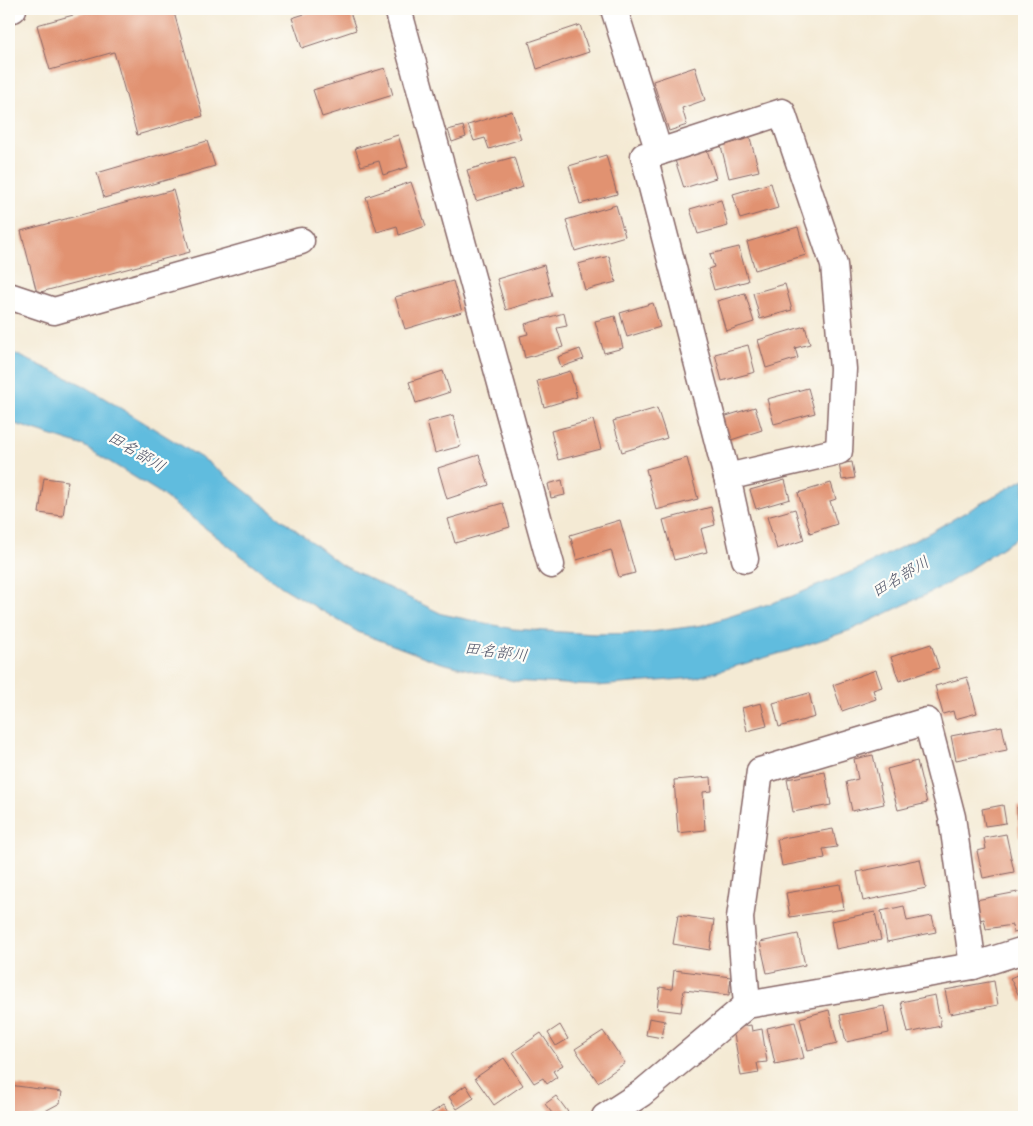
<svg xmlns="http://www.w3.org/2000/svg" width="1033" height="1126" viewBox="0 0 1033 1126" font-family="Kalam,'Klee One',sans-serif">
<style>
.water{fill:#60bcde;stroke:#556e84}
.building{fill:#e19271}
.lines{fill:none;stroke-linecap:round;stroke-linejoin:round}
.minor-casing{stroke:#866666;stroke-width:29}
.minor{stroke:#fff;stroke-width:26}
.labels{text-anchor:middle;stroke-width:4.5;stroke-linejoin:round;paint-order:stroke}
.water-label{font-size:16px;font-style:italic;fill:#52566a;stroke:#fdfcf7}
</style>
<rect width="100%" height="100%" fill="#fdfcf7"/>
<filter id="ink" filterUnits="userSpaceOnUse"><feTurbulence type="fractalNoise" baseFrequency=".02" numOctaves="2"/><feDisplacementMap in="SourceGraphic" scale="10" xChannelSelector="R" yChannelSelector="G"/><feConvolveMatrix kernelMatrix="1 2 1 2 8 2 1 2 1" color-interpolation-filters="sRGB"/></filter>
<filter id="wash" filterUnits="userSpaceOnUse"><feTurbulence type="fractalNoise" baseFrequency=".0096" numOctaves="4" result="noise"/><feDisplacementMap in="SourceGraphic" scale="20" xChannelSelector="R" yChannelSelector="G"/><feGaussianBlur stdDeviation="1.12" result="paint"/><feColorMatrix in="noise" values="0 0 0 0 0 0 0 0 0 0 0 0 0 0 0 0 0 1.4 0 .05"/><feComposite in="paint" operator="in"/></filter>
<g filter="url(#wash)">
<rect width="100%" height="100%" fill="#f4ead4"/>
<path class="water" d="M9 351 83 385 208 462 340 564 442 614 513 629 595 634 644 633 703 625 790 597 860 568 927 534 1024 479V533L944 586 851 630 788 651 695 678 597 686 514 681 438 662 358 632 282 587 157 491 84 446 9 422Z"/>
<g id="blocks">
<g class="building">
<path d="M95 9H173L203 116 137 135 114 52 50 70 37 25Z"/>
<path d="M320 9H349L356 30 302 48 292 18Z"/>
<path d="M580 25 589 52 537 69 529 42Z"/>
<path d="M695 67 705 100 682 108 687 125 669 131 653 81Z"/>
<path d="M385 68 393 95 322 117 313 90Z"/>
<path d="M512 111 521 139 489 149 485 138 474 141 468 125Z"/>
<path d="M463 126 466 137 452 142 448 130Z"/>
<path d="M398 135 408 167 383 175 379 161 361 166 355 148Z"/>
<path d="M750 138 759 171 729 178 721 146Z"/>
<path d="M207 141 215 166 104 198 97 173Z"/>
<path d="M707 150 716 178 684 188 675 160Z"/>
<path d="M606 155 617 194 580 204 569 166Z"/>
<path d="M514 157 523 187 476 201 467 170Z"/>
<path d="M411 182 426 226 399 235 397 226 377 232 366 197Z"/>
<path d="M771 183 778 208 740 219 733 194Z"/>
<path d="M173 190 190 252 37 293 21 231Z"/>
<path d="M721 200 728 226 698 234 690 209Z"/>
<path d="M616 205 625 236 575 251 566 220Z"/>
<path d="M798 227 806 255 755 270 747 242Z"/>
<path d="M739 247 748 281 714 290 708 269 714 267 710 254Z"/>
<path d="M609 256 616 282 585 290 578 264Z"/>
<path d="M544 265 552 296 506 310 497 279Z"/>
<path d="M453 281 462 312 405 329 395 297Z"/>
<path d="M785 284 792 310 760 319 753 293Z"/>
<path d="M745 293 754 322 726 331 717 301Z"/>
<path d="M653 303 660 327 627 337 620 313Z"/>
<path d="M564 313 567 326 557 328 563 347 525 358 520 336 528 334 525 324Z"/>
<path d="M615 316 623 348 604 353 595 321Z"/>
<path d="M805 326 810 344 795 348 798 358 766 368 758 340Z"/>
<path d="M748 345 755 372 722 381 715 354Z"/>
<path d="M580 349 584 359 561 367 558 357Z"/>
<path d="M443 371 450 392 416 403 409 382Z"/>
<path d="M570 371 577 397 544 407 537 381Z"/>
<path d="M808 388 815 413 774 424 767 399Z"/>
<path d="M755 407 762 430 728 441 720 418Z"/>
<path d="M657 408 667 438 622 452 613 421Z"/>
<path d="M453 415 461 446 435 453 427 422Z"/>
<path d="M593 420 601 449 558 460 551 431Z"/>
<path d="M479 455 489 485 447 499 438 468Z"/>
<path d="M687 458 698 499 656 510 646 469Z"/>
<path d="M852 462 855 478 842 480 839 464Z"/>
<path d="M44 478 68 481 63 516 39 513Z"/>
<path d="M562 480 565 495 551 498 548 484Z"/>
<path d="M785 480 790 499 756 509 750 490Z"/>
<path d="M831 483 836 499 830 501 837 524 810 533 798 493Z"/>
<path d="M503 503 510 527 455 543 448 519Z"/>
<path d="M711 507 715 525 701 529 707 552 674 560 663 520Z"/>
<path d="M795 509 804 540 777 549 767 517Z"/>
<path d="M620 520 635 573 619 577 611 550 577 560 570 535Z"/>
<path d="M931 644 939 668 899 681 891 657Z"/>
<path d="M876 670 882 687 873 690 876 699 842 711 833 685Z"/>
<path d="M967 677 977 713 955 719 953 711 943 714 935 686Z"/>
<path d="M809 693 815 717 779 727 773 703Z"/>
<path d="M761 703 767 726 747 731 742 708Z"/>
<path d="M1002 726 1007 750 956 760 951 736Z"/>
<path d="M873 755 884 804 852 811 846 782 858 779 854 759Z"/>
<path d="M917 761 927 803 898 810 887 769Z"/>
<path d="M825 772 831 805 793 812 787 779Z"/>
<path d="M711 777 712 791 703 792 705 830 678 833 674 780Z"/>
<path d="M1003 805 1006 823 985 826 982 809Z"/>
<path d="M1024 806V837H1019L1017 807Z"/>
<path d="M833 829 837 847 823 849 825 858 782 866 777 839Z"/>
<path d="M1006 834 1014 872 983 878 977 851 986 849 984 838Z"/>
<path d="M920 859 926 888 863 901 857 872Z"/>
<path d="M840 884 844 909 790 917 786 893Z"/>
<path d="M1023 891 1024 931 1013 933 1012 925 986 929 984 919 979 920 976 900Z"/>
<path d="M904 906 907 921 932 916 936 932 887 942 881 911Z"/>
<path d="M875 912 881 940 836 949 831 921Z"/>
<path d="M678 915 714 920 710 950 673 944Z"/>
<path d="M798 934 805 965 767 973 760 942Z"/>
<path d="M674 970 731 977 729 995 684 990 681 1012 657 1009 660 987 672 989Z"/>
<path d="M1024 972V1001L1022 1002 1010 978Z"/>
<path d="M994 981 998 1005 950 1014 945 990Z"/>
<path d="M935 995 941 1026 908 1033 901 1002Z"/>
<path d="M884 1006 889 1033 846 1042 840 1015Z"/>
<path d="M829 1010 837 1043 808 1050 800 1018Z"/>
<path d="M649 1018 665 1021 662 1038 646 1035Z"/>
<path d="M795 1022 804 1058 775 1064 767 1028Z"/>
<path d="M560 1025 568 1039 556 1046 548 1033Z"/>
<path d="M751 1025 752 1031 762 1029 767 1062 757 1063 759 1073 741 1076 733 1028Z"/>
<path d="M603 1031 625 1063 598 1082 575 1049Z"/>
<path d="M541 1033 563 1065 553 1071 557 1077 547 1084 543 1078 534 1083 513 1052Z"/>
<path d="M504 1058 523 1085 494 1105 475 1078Z"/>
<path d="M9 1085 62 1092 60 1103 34 1117H9Z"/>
<path d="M466 1085 474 1098 457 1109 449 1097Z"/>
<path d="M556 1096 568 1112 562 1117H555L545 1104Z"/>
<path d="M444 1105 453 1117H425Z"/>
</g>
</g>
</g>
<g filter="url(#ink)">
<use href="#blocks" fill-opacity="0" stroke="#866666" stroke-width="1"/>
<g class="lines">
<defs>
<g id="minor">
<path d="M398 9 551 565"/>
<path d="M614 9 659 152 644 156 727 477 745 559"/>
<path d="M9 10 13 9"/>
<path d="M659 152 782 112 834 265 843 369 839 451 727 477"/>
<path d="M9 296 54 311 301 241"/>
<path d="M747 1005 740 918 760 771 927 721 952 817 973 966"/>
<path d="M605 1117 642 1093 747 1005 973 966 1024 950"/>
</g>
</defs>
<use href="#minor" class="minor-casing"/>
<use href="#minor" class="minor"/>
</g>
</g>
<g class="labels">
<g class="water-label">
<text transform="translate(137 451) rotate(31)" y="6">田名部川</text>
<text transform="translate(900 576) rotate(-31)" y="6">田名部川</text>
<text transform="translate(496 651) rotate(7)" y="6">田名部川</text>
</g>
</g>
<rect width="1033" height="1126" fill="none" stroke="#fdfcf7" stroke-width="30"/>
</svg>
